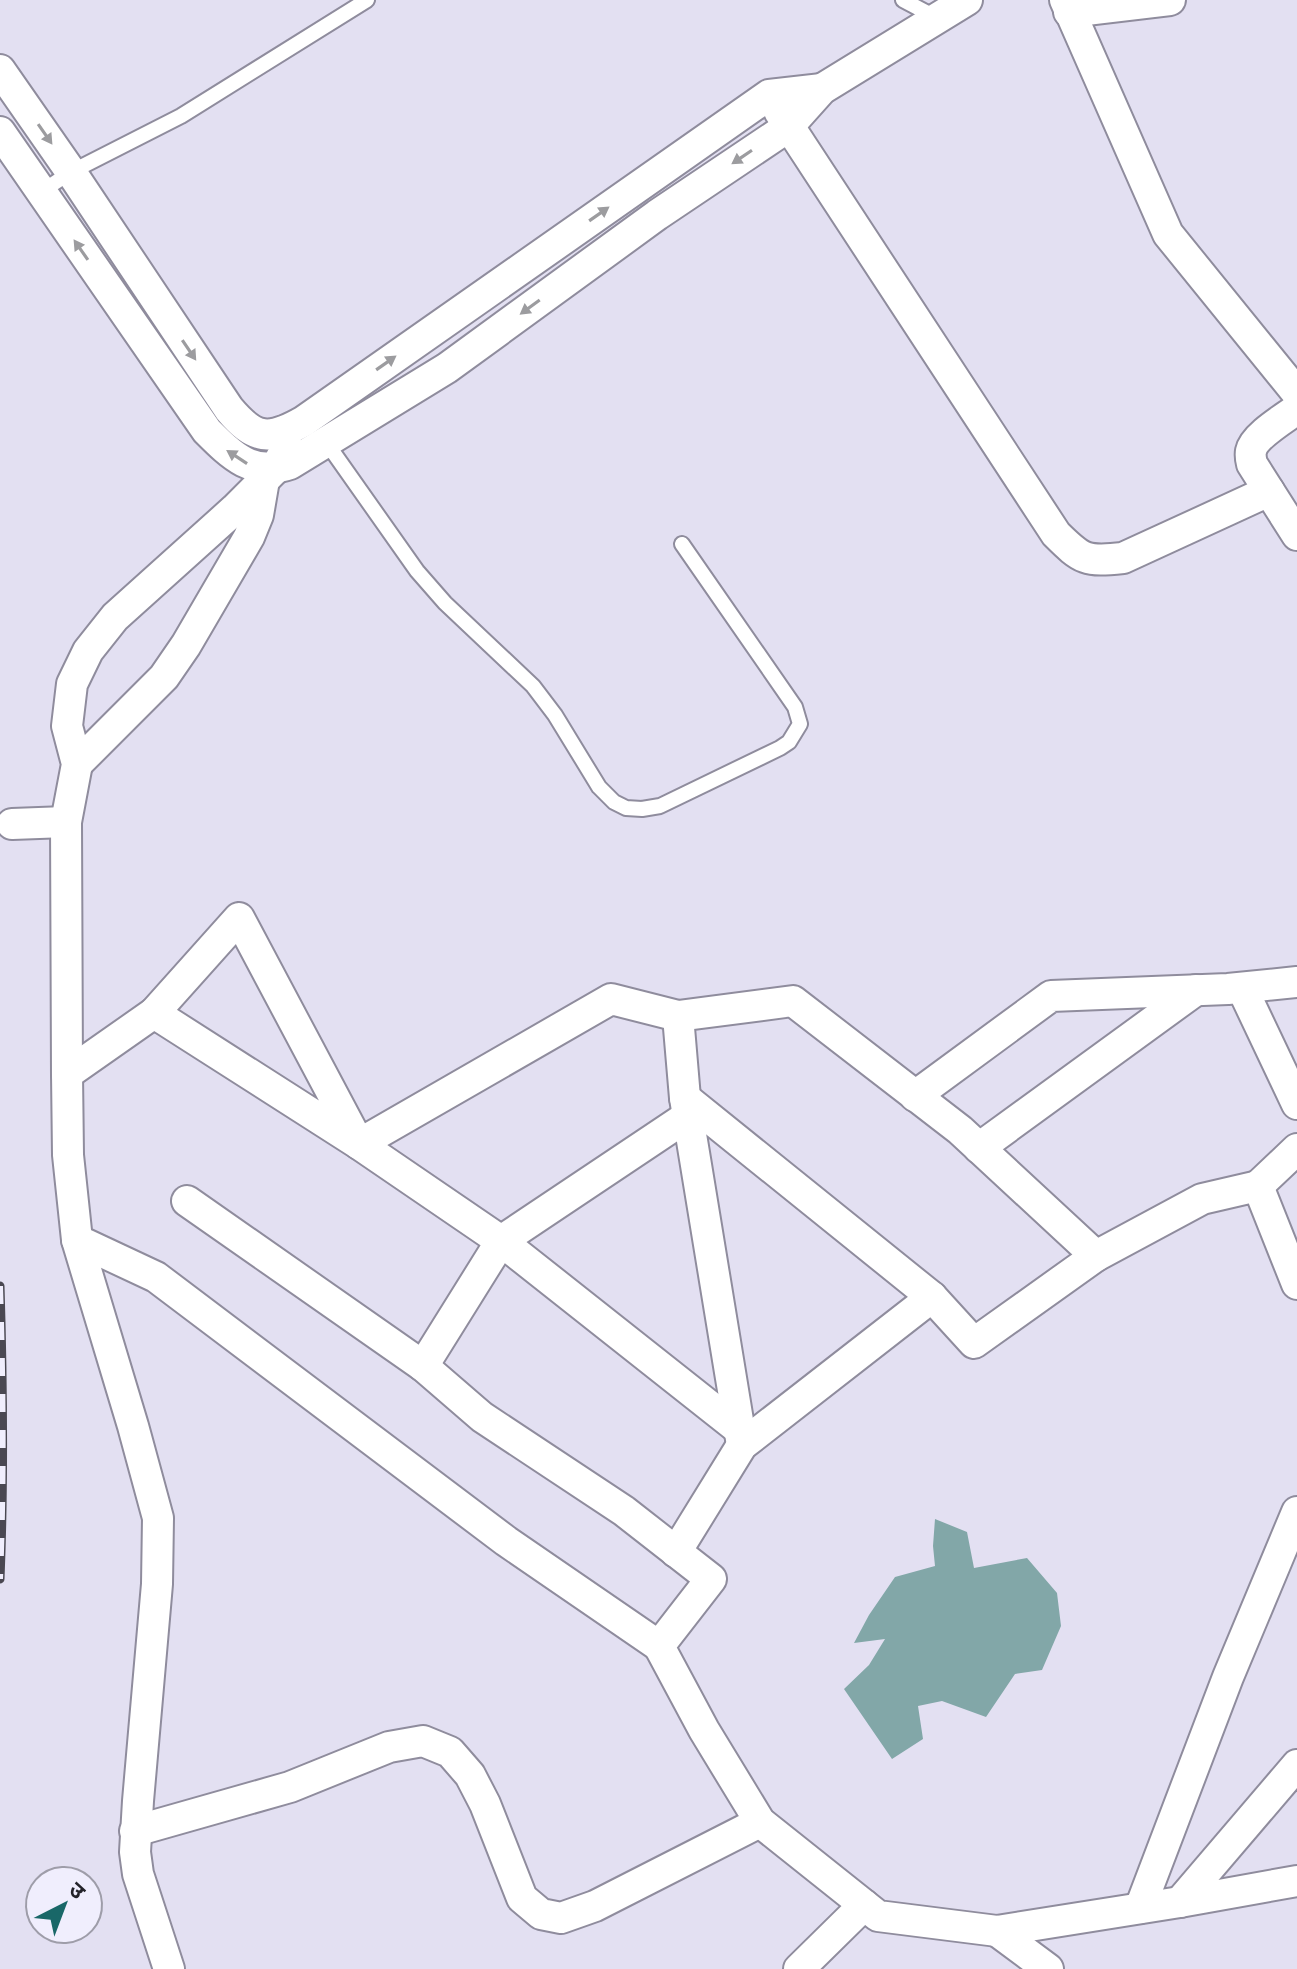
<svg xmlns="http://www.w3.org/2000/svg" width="1297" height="1969" viewBox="0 0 1297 1969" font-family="'Space Grotesk','Noto Sans Devanagari',sans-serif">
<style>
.water{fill:#82a7a8}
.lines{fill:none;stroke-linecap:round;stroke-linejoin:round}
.service-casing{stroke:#8f8c9d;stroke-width:18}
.minor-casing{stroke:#8f8c9d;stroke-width:34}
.service{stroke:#fff;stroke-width:14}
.minor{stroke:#fff;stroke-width:30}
.rail-casing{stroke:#4a4852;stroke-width:9}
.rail{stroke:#f0eefd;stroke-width:6;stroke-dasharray:18;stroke-linecap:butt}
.oneway{fill:#9c9c9f}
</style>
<rect width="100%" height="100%" fill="#e3e0f2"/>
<path class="water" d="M935 1519 967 1532 974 1568 1027 1558 1057 1593 1061 1626 1042 1670 1015 1674 986 1717 942 1701 918 1706 923 1739 892 1759 844 1689 869 1665 885 1639 854 1643 869 1615 895 1577 935 1566 933 1546Z"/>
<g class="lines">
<defs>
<g id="service">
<path d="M903 0 937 18"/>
<path d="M41 192 71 172 181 116 367 0"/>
<path d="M326 442 417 571 445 603 533 686 555 715 599 787 614 802 626 808 642 809 660 806 780 748 789 742 800 724 795 707 682 544"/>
</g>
<g id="minor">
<path d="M1065 0 1168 234 1297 393"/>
<path d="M1069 12 1170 0"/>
<path d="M0 70 71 172 229 409C255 440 269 441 304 421L769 95 822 89"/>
<path d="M779 111 1056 534C1082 560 1086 562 1123 558L1269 491"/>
<path d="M0 132 207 431C232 456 253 477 290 464L447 368 657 215 788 127 822 89 967 0"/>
<path d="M1297 409C1285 418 1254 436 1251 451 1250 456 1251 460 1252 464L1297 535"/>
<path d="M285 431 286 444 283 454 275 469 235 509 115 617 88 651 72 684 67 726 77 764 66 822 67 1074 68 1155 77 1240 156 1277 506 1541 659 1646"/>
<path d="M77 764 164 677 186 645 249 537 258 515 264 480"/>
<path d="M12 824 66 822"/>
<path d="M1242 988 1297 1104"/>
<path d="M67 1074 154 1013"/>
<path d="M915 1096 1051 996 1228 989 1297 982"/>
<path d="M359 1144 239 918 154 1013 359 1144 501 1241 740 1430"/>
<path d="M359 1144 611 999 678 1016"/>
<path d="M979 1148 1196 990"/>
<path d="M1258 1186 1297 1149"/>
<path d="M187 1201 423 1366 482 1417 624 1511 711 1579 659 1646 704 1730 760 1822 878 1916 997 1931 1180 1902 1297 1881"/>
<path d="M77 1240 133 1426 158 1518 157 1584 138 1801 135 1852 138 1874 169 1969"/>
<path d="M932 1297 974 1343 1096 1256"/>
<path d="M423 1366 501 1241 688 1116"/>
<path d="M742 1445 685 1098 678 1016 793 1001 960 1130 1096 1256 1202 1199 1258 1186 1297 1284"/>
<path d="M676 1552 742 1445 932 1297 685 1098"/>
<path d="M135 1831 290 1787 389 1747 423 1741 450 1752 470 1775 485 1804 522 1898 541 1914 561 1918 595 1906 760 1822"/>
<path d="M1180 1902 1297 1765"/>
<path d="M1140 1908 1228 1677 1297 1512"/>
<path d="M997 1931 1048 1969"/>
<path d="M799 1969 864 1905"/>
</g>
</defs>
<use href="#service" class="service-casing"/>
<use href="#minor" class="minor-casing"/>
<use href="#service" class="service"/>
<use href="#minor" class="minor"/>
<defs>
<path id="rail" d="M0 1286C3 1384 4 1481 0 1579"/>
</defs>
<use href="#rail" class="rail-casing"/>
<use href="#rail" class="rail"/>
</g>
<defs><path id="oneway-solid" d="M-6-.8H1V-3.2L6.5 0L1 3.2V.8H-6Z" transform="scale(2)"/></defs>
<g class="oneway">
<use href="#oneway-solid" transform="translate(45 134) rotate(55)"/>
<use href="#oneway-solid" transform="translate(742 157) rotate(146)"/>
<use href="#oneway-solid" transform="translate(599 214) rotate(-35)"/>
<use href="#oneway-solid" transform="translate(81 250) rotate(-125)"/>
<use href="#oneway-solid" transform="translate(530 307) rotate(144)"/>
<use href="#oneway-solid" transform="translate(189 350) rotate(56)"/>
<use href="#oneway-solid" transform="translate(386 363) rotate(-35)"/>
<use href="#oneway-solid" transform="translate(237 457) rotate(-147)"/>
</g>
<g transform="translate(64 1905) rotate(42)"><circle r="38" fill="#f0eefd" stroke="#9e9da9" stroke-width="2"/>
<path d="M0-6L14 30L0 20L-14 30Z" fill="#196768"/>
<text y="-12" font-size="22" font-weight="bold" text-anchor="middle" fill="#24232a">उ</text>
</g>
</svg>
